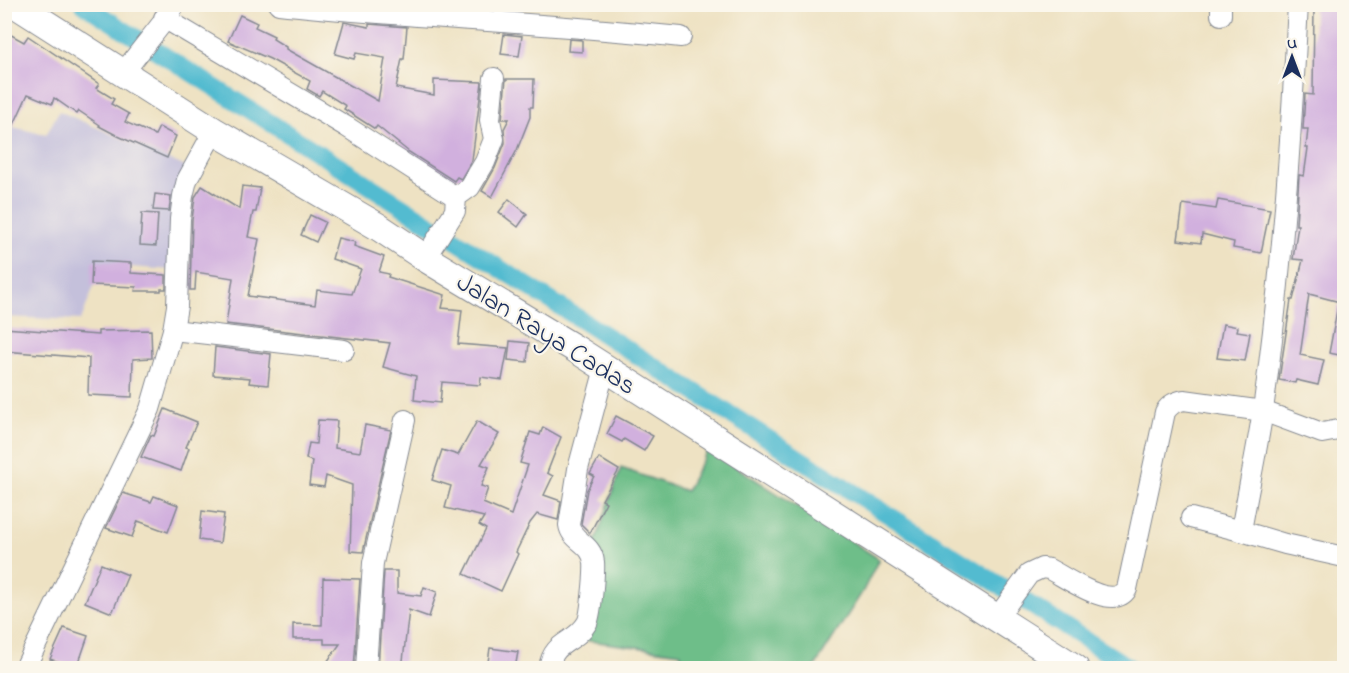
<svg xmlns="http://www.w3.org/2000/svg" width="1349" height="673" viewBox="0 0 1349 673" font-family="'Indie Flower',sans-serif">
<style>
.industrial{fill:#c4c0db}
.forest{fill:#6ebe89;stroke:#447674;stroke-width:1.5}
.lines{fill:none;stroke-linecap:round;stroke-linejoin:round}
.canal{stroke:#53bbd0;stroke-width:18}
.building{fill:#d1b0de}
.street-casing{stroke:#848890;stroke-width:22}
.secondary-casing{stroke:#848890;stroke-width:29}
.street{stroke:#fff;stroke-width:20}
.secondary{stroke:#fff;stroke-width:27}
.labels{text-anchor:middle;stroke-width:4.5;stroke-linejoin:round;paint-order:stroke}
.street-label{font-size:27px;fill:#1b2f5e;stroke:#fbf7ec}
</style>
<rect width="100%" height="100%" fill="#fbf7ec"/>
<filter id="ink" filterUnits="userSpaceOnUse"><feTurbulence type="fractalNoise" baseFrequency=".0167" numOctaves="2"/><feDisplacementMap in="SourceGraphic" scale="12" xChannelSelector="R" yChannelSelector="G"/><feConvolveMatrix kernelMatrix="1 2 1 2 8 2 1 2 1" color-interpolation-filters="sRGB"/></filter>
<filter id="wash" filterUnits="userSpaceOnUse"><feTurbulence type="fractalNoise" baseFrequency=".008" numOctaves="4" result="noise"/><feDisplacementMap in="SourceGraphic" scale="24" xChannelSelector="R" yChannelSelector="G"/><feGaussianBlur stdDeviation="1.35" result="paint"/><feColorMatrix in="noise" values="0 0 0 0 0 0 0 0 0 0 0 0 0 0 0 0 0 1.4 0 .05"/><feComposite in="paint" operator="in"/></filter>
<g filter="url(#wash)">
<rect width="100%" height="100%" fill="#eee2c3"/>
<path class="industrial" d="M59 111 186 167 172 270 102 265 81 320 5 317V125L46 135Z"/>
<path class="forest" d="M708 449 879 559 863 591 814 668H680L681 653 583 640 589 560 621 468 686 491Z"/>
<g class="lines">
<path class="canal" d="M83 4 1130 668"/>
</g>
<g id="blocks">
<g class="building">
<path d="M1314 4H1342L1344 65V283L1340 302 1309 294 1301 349 1300 355 1324 360 1318 385 1296 380 1295 383 1279 380 1291 300H1293L1303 260 1293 259 1298 225H1296L1299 175 1304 176 1308 148H1306L1308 129H1303L1305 94 1313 95Z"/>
<path d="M240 15 257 23 255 27 274 36 273 39 286 47V49L378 101 385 58 356 53 354 59 335 54 344 22 369 27V24L407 27 404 59H402L396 88 434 95V80L482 82 472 160 461 179 457 177 454 181 409 152 377 126 375 129 344 109 346 106 322 91 319 96 307 89 310 81 270 59 228 41Z"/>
<path d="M4 31 24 42 28 36 99 84 96 88 114 99 111 104 129 114 125 122 155 135 159 127 176 136 167 158 118 136 99 126 100 125 79 111 77 114 54 98 52 104 28 94 4 146Z"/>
<path d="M504 34 522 36 519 56 501 54Z"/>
<path d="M569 39 582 40V52L568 51Z"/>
<path d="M506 79H534L533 107H530V117L517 150 492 197 482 191 495 168 505 143 504 129 509 119H502Z"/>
<path d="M202 186 239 209 242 186 260 188 256 212H253L248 237 259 239 248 296 315 305 317 290 352 294 361 269 332 259 338 238 355 242 354 246 384 257 379 272 389 274 388 277 445 295 442 308 462 310 458 344 508 348 502 380 481 377 480 385 442 382 440 403 414 400 416 376 383 367 390 343 226 324 233 278 196 272 195 290H190L192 220 195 197Z"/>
<path d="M155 194 171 196 169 211 153 210Z"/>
<path d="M509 199 527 214 518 227 499 212Z"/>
<path d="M1218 200 1270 209 1261 253 1233 248 1234 242 1202 234 1201 243 1178 240 1183 204 1216 209Z"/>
<path d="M142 213 158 214 156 246 140 245Z"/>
<path d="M310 215 325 222 316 242 301 235Z"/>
<path d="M92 261 131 263V273L166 275V289H161V291H135L136 287 91 285Z"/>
<path d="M1338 305H1344V356L1329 353Z"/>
<path d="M1223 324 1238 327 1237 331 1250 333 1245 361 1217 358Z"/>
<path d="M4 328 98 335V331L151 330 152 358 133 359 132 397 88 395 89 358 4 351Z"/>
<path d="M510 341 529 343 527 362 508 360Z"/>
<path d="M215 347 271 354 268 385 249 383 250 378 213 375Z"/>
<path d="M165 409 197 422 186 447 189 448 181 471 141 457 151 435 154 436Z"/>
<path d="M616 416 653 436 644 451 624 439 622 442 607 434Z"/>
<path d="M318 420 337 421 335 448 360 452 365 425 391 430 363 552 350 551 352 485 326 476 324 487 309 485 312 461 306 459 309 443 316 444Z"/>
<path d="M477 421 499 434 481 464 489 467 481 486 488 488 483 503 511 515 528 465 520 463 530 432 540 435 543 427 561 437 547 473 553 476 544 495 561 501 558 520 537 514 530 523 516 552 518 554 501 591 464 574 486 529 479 525 484 517 445 508 451 486 432 480 442 450 458 455Z"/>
<path d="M599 458 619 470 602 500 606 502 590 533 581 524 587 490 594 476 590 474Z"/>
<path d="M123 493 151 502 154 496 178 505 168 532 138 521 132 537 106 528Z"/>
<path d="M202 511 224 514 220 543 199 540Z"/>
<path d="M101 564 128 575 112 613 85 602Z"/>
<path d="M384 571H397V593L421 596 424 587 437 592 429 617 409 610 402 669H378Z"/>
<path d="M323 578 360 579 354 669H322L340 644H324V639H293V624L322 625Z"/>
<path d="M64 628 88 636 77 668 50 659Z"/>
<path d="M490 648 518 652 515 669H487Z"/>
</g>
</g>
</g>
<g filter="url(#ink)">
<use href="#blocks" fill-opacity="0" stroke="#848890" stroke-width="1.5"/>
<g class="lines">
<defs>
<g id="street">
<path d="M279 4C412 18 547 23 681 37"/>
<path d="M1221 4V15"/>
<path d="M1298 4C1291 140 1282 275 1263 410 1257 450 1248 491 1241 531L1285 544 1344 557"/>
<path d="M164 18 347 127 456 197"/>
<path d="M123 73 171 12 174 4"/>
<path d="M425 258 455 211 456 197 470 187 485 162 494 139 490 120 494 78"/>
<path d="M173 330 344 350"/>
<path d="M1191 518 1241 531"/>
<path d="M997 618 1029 574 1042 568 1049 569C1067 578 1113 612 1127 589L1165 412C1170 404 1175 402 1184 400L1263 411 1322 433 1344 429"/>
<path d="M25 668 150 409 173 330 177 306 180 219 183 196 187 180 214 131"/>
<path d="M366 668 373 563 405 420"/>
<path d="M549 668C553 640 575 644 587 623 591 616 595 572 594 562 592 543 571 541 569 525L578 469 605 368"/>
</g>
<path id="secondary" d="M15 4 214 131 377 226 425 258 574 348 1075 668"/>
</defs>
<use href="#street" class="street-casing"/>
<use href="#secondary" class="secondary-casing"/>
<use href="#street" class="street"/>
<use href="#secondary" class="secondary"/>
</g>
</g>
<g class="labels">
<g class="street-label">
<text transform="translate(547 333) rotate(32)" y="9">Jalan Raya Cadas</text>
</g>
</g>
<rect width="1349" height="673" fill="none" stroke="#fbf7ec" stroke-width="24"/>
<g transform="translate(1292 57)" stroke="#fbf7ec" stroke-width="4.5" paint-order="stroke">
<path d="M0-4.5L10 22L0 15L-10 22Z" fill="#1b2f5e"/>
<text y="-9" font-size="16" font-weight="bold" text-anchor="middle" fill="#1b2f5e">U</text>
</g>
</svg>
